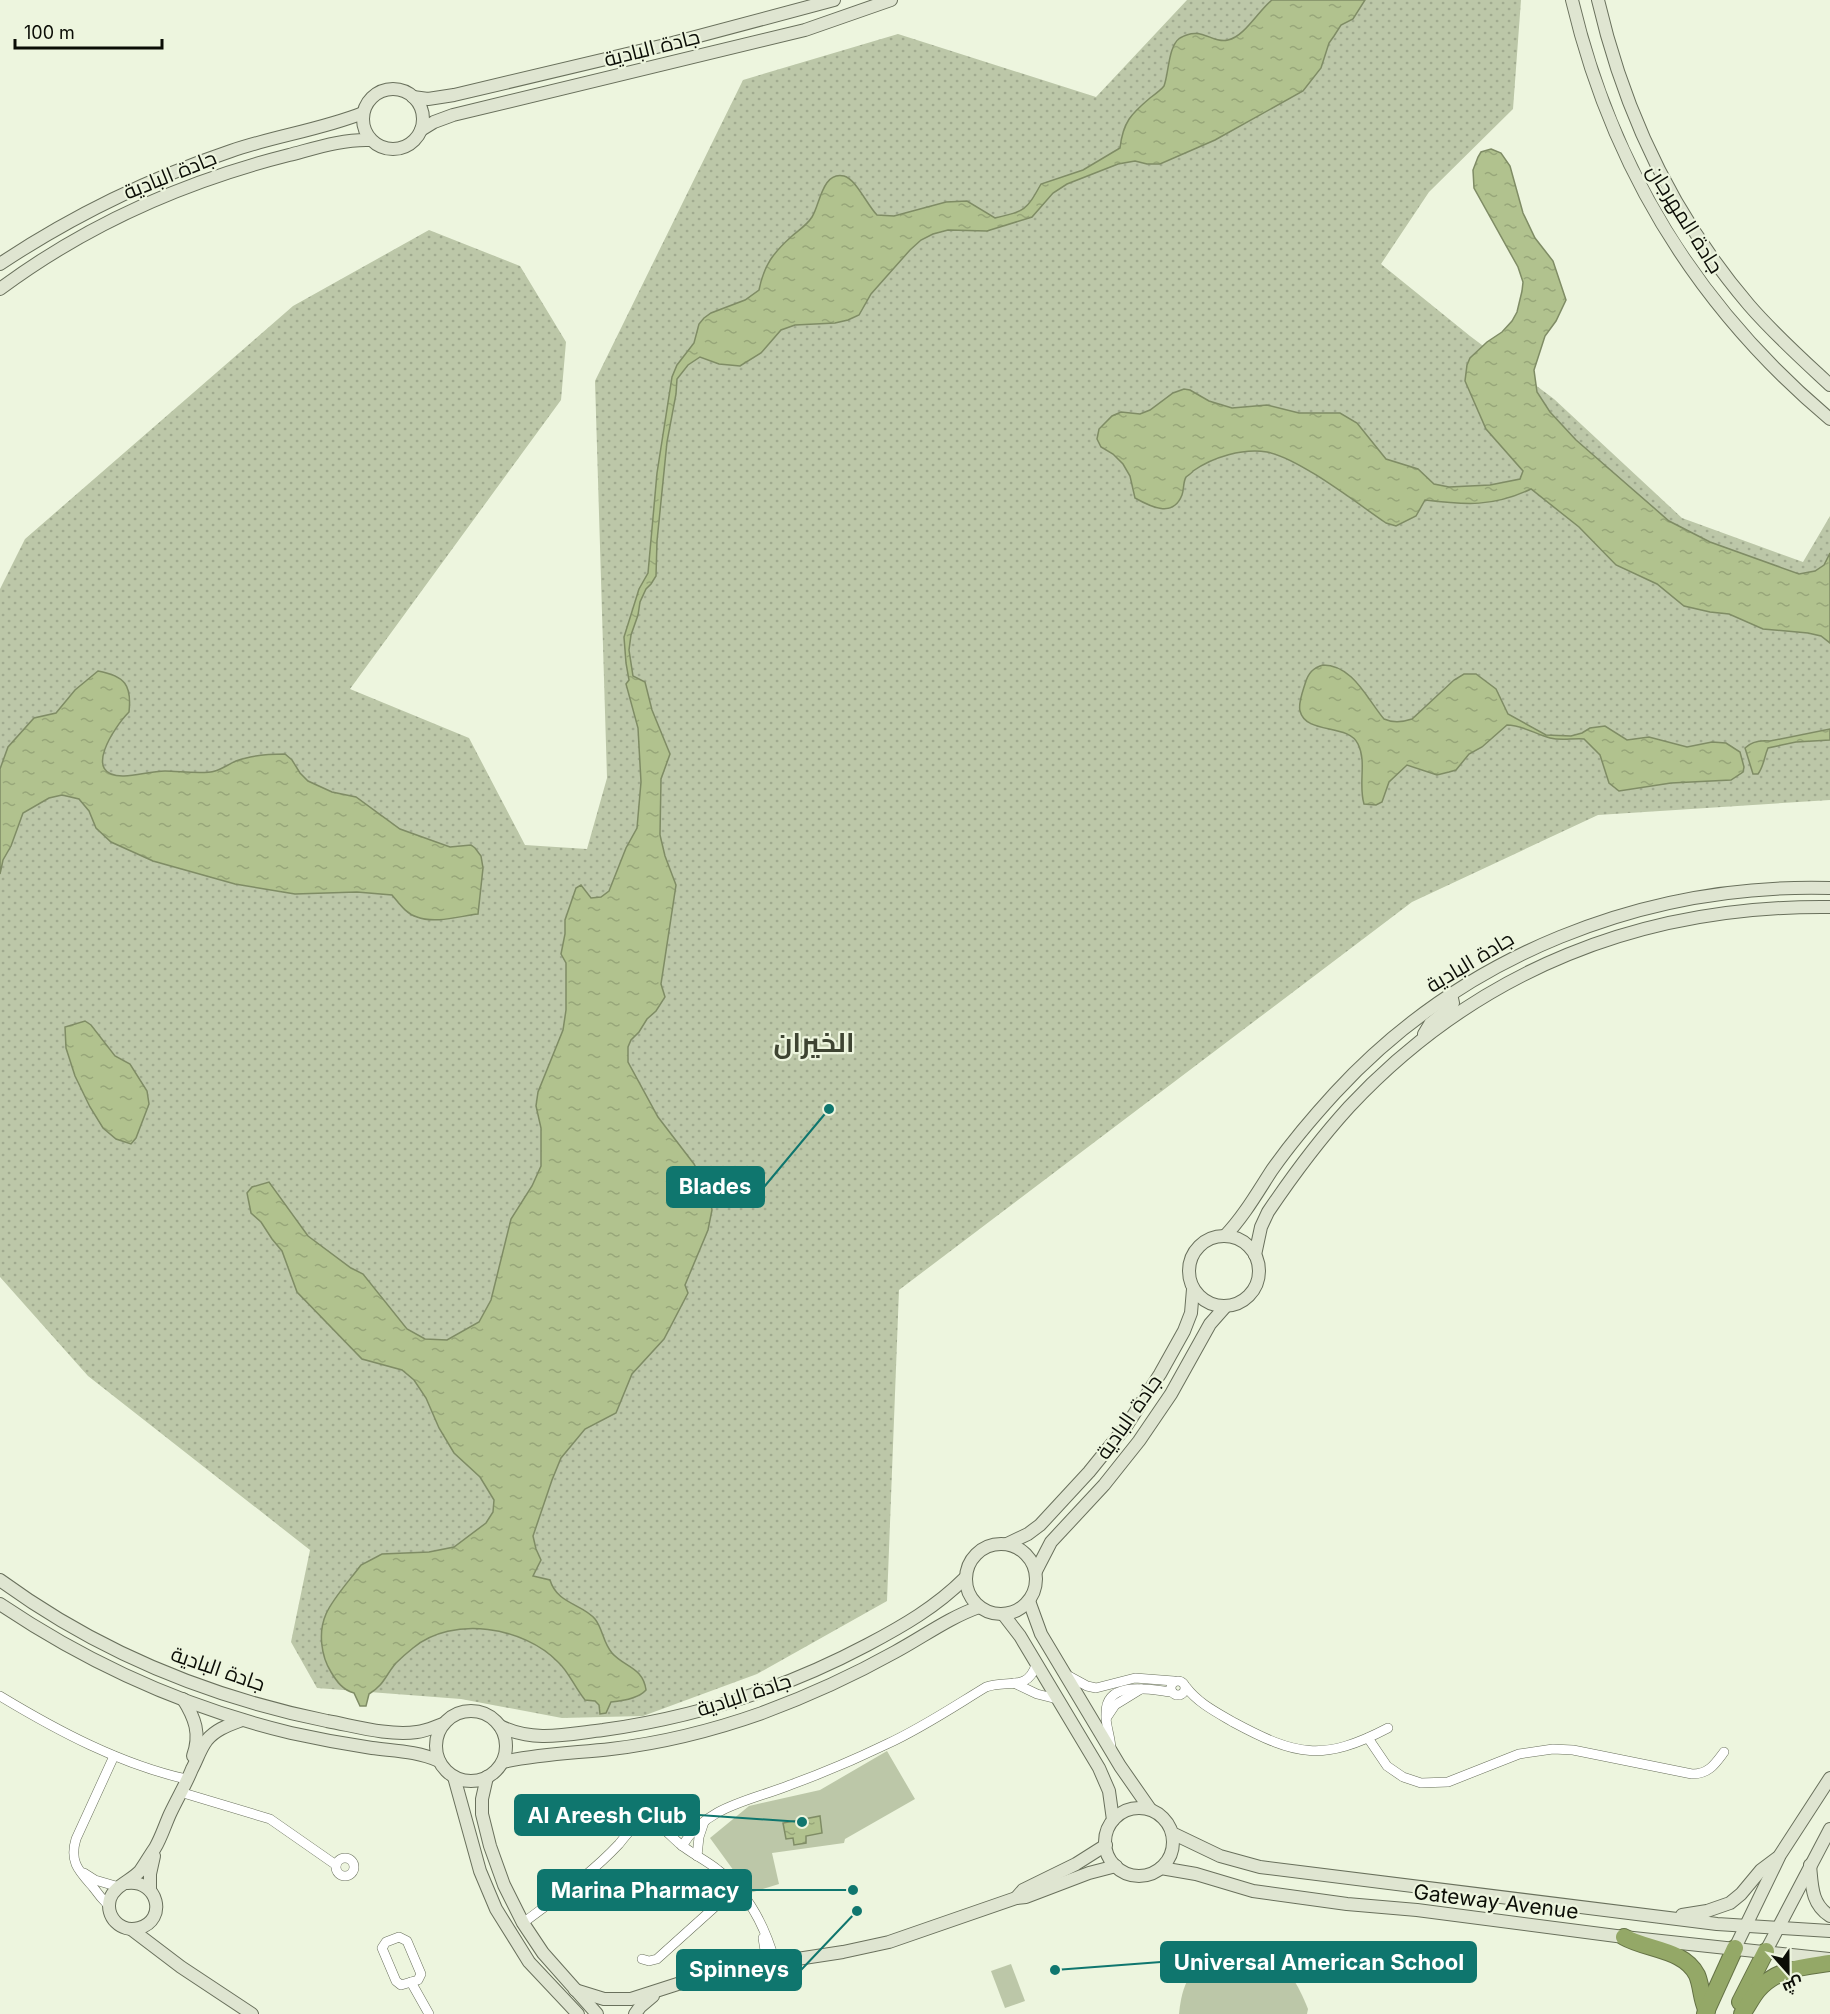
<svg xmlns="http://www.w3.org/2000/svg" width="1830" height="2014" viewBox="0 0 1830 2014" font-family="Inter,Cairo,sans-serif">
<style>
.grass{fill:url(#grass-dots)}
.park{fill:#bcc7a8}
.water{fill:url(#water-ripples);stroke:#7f8c65;stroke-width:1.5}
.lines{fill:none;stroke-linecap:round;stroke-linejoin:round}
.street-casing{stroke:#69705c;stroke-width:10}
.secondary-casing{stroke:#69705c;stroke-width:14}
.highway-casing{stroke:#647245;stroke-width:18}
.street{stroke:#fff;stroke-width:9}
.secondary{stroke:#dfe5d1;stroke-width:12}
.highway{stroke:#94a867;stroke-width:16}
.labels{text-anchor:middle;stroke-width:4.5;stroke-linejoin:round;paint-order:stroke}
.street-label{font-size:21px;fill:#0b0d06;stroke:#edf5de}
.district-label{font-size:27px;font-weight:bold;fill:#3e4432;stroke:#edf5de}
.leader{fill:none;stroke:#0f766e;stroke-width:2}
.callout-dot{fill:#0f766e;stroke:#edf5de;stroke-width:2}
.callout{fill:#0f766e;stroke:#0f766e;stroke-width:2}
.callout-label{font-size:22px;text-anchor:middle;font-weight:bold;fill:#fff}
</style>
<defs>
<pattern id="grass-dots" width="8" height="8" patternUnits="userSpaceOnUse" patternTransform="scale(1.5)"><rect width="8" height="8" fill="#bcc7a8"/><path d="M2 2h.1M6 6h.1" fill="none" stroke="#a0aa8f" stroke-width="1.8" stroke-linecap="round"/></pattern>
<pattern id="water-ripples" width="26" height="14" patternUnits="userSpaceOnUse" patternTransform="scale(1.5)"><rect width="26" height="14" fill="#b1c28e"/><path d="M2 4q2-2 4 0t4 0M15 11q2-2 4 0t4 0" fill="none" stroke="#97a679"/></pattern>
</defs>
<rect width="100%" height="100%" fill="#edf5de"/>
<path class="grass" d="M1187 0H1521L1513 109 1429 192 1381 264 1470 336 1554 399 1682 518 1803 562 1830 516V800L1598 815 1412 902 899 1290 887 1601 757 1674 643 1716 562 1718 461 1699 317 1688 291 1642 310 1550 88 1376 0 1277V589L25 539 293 306 429 230 520 266 566 342 561 400 350 689 469 738 525 845 587 849 607 778 595 381 743 80 898 34 1096 97Z"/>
<g class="park">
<path d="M887 1751 915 1799 845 1839 844 1843 772 1853 779 1884 750 1893 710 1838 749 1806 820 1790Z"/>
<path d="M1232 1953C1278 1953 1292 1969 1308 2009L1307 2014H1179C1183 1974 1194 1966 1232 1953Z"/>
<path d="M1011 1964 1025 2001 1005 2008 991 1971Z"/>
</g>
<g class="water">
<path d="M1272 0H1365L1353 19 1341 25 1334 36 1329 43 1321 68 1303 91 1215 140 1160 164H1147L1135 161 1118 164 1067 184 1053 193 1032 217 987 231 948 230 933 234 921 240 910 250 871 294 859 315 848 320 835 323 795 325 781 330 761 353 740 366 719 364 700 357 688 365 677 379 676 394 667 442 657 541 656 576 651 584 646 589 640 602 638 615 631 635 629 650 633 676 645 682 652 710 670 754 661 779 660 835 665 856 676 885 661 984 665 997 656 1011 647 1019 639 1032 631 1040 628 1047V1062L658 1117 694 1164 709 1193 712 1210 708 1230 685 1285 688 1293 664 1339 632 1374 616 1413 585 1429 561 1458 552 1480 533 1536 536 1549 541 1560 533 1576 550 1580C557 1604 583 1604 595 1619 603 1629 603 1643 612 1653 624 1667 643 1667 646 1690 639 1698 622 1701 611 1702L606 1713 600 1714 599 1705 595 1701 585 1700C575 1688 569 1672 558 1662 524 1627 453 1615 413 1648 408 1652 401 1658 396 1663 385 1676 384 1685 369 1694L366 1706H360L354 1693C343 1690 337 1682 331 1672 321 1656 318 1632 326 1614 333 1598 350 1580 361 1565L382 1554 429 1552 454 1547 486 1523 493 1512 494 1500 480 1477 454 1453 439 1428 426 1398 414 1380 402 1370 362 1359 297 1292 282 1251 272 1239 261 1222 251 1213 247 1193 252 1187 269 1182 308 1236 351 1268 363 1274 407 1329 425 1339 447 1340 479 1322 491 1300 511 1219 532 1186 541 1166V1128L536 1106 538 1092 563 1030 566 1010V963L561 954 565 934V920L576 888 581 885 591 898 601 897 609 891 626 848 637 828 641 782 638 728 626 684 629 680 626 663 624 637 639 589 648 573 657 473 672 377 677 365 694 343 699 324 704 318 711 313 745 300 759 290C764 265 773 253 792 236 799 230 807 225 812 217 820 205 822 171 844 176 856 179 867 205 877 215L894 216 946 202 967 201 995 218C1025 211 1026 211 1041 184L1083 170 1120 148C1123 122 1131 114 1150 98 1154 95 1161 90 1164 86 1169 73 1168 46 1180 38 1201 25 1212 44 1228 40 1245 36 1258 11 1272 0Z"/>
<path d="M1491 149 1501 153 1510 166 1523 213 1535 238 1553 261 1566 300 1556 321 1545 336 1534 370 1537 392 1550 412 1576 440 1669 521 1710 542 1799 574 1815 571 1824 565 1830 553V643L1821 636 1808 633 1763 629 1729 614 1710 612 1684 606 1657 584 1616 565 1579 527 1531 489C1493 507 1466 505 1425 500L1416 516 1396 526 1386 523C1358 504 1299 458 1267 452 1243 448 1213 457 1193 471 1193 472 1186 477 1186 477 1183 482 1184 490 1182 495 1173 518 1151 507 1135 498L1130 476 1123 464 1113 454 1101 447 1097 439 1099 429 1112 416 1121 412 1140 414 1150 410 1173 393 1184 389 1190 390 1209 401 1232 408 1267 405 1299 413H1340L1357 423 1386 459 1418 469 1434 484 1449 487 1490 485 1520 479 1523 471 1486 429 1465 381 1467 365 1470 358 1487 342 1502 332 1512 321 1517 312 1522 291 1523 282 1518 267 1474 188 1473 170 1478 157 1481 152Z"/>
<path d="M1323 665C1353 665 1367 699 1384 719 1393 723 1403 722 1412 719L1454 680 1464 674H1476L1496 689 1508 714 1546 735 1571 736 1582 733 1590 728 1605 726 1627 740 1649 737 1687 747 1712 742 1726 743 1740 752 1744 767 1743 772 1731 780 1671 783 1619 791 1609 783 1600 755 1584 739C1572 738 1562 741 1550 738 1535 734 1522 725 1507 725L1482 747 1469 754 1456 770 1449 772 1437 775 1407 765 1389 782 1382 802 1376 805 1364 804C1358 784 1367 762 1358 744 1348 723 1306 735 1300 711 1298 703 1303 691 1305 684 1308 673 1313 668 1323 665Z"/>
<path d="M98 671C125 676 132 685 129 712 115 726 80 777 124 776 137 776 151 771 165 771 179 771 203 775 215 771 222 769 229 764 236 761 251 755 269 754 285 754L292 760 300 773 308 781 332 792 356 797 400 829 450 847 471 845 475 848 481 856 483 868 478 914C460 916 435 924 417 917 406 914 399 903 392 895L357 892 295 894 235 884 153 861 111 842 96 828 89 811 79 799 62 795 49 798 23 813 11 846 3 860 0 874V769L8 747 34 718 56 713 75 690Z"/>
<path d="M1830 729V740L1796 742 1768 748C1764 757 1764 766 1758 774H1753L1745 748C1751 742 1761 740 1770 741Z"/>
<path d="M85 1021 91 1025 115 1056 130 1064 147 1091 149 1104 136 1138 131 1144 116 1139 103 1128 90 1107 75 1076 66 1048 65 1027Z"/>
<path d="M820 1816 822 1833 806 1836V1843L794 1845 793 1838 786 1839 783 1823Z"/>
</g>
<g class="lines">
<defs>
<g id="street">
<path d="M1065 1674 1087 1686 1096 1688 1135 1678 1174 1681"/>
<circle cx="1178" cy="1688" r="7"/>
<path d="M1014 1683 1037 1694 1057 1699"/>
<path d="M1186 1687C1198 1703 1216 1712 1233 1722 1296 1756 1323 1762 1388 1728"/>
<path d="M0 1696C58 1731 120 1764 186 1779"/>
<path d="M1107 1717 1115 1705 1141 1689"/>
<path d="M1368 1738 1387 1766 1403 1777 1421 1783 1448 1782 1519 1754 1553 1749 1573 1750 1692 1774C1709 1774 1715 1764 1724 1752"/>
<path d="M1111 1750C1111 1737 1105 1725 1106 1713 1106 1679 1152 1690 1172 1692"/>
<path d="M180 1792 270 1819 336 1865"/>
<path d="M682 1846C706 1806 750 1801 790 1785 823 1773 856 1759 887 1744 922 1728 953 1707 986 1687 1008 1679 1027 1692 1036 1665"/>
<path d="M697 1856 699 1837 704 1822"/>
<circle cx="345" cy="1867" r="9"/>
<path d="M84 1873 95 1880 119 1887"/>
<path d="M109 1906C103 1900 98 1894 93 1887 79 1871 69 1862 76 1839L114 1756"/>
<path d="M523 1923C556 1898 590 1875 619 1844 625 1837 633 1824 642 1822 656 1817 670 1836 680 1844 692 1854 706 1860 718 1870 749 1893 765 1926 775 1962"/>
<path d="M399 1937 407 1941 421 1974 418 1980 401 1985 396 1981 382 1948 386 1942Z"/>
<path d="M763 1938 767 1963"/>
<path d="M642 1959 649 1961 657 1959 737 1887"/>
<path d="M411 1982 429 2014"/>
</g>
<g id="secondary">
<path d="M1572 0C1612 169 1697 307 1830 419"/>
<path d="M1598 0C1624 112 1674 217 1749 305 1774 334 1802 359 1830 385"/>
<circle cx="393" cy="119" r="30"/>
<path d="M413 97 428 99 454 95 665 45 834 0"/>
<path d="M421 130 434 122 453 115 805 30 891 0"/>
<path d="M0 264C72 216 148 179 231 151 274 136 320 130 363 113"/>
<path d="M0 289C86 225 186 181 289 155 316 148 343 139 370 140"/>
<path d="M1424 1034 1430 1024 1451 1007 1453 1003 1451 994"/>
<circle cx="1224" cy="1271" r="35"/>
<path d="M1225 1236C1244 1216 1257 1193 1272 1170 1291 1143 1313 1117 1335 1093 1462 955 1644 883 1830 888"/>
<path d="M1255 1255 1261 1227 1268 1212C1293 1175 1319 1140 1349 1107 1478 969 1643 905 1830 907"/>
<circle cx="1001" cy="1579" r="35"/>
<path d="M1007 1544 1028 1534 1040 1525 1089 1472 1127 1425 1160 1374 1184 1331 1191 1313 1193 1289"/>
<path d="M1036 1571 1051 1542 1104 1485 1139 1441 1171 1394 1210 1324 1225 1307"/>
<path d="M0 1580C97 1651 209 1697 327 1721 355 1726 388 1736 417 1732 426 1731 434 1727 443 1724"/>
<path d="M1029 1601 1041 1634 1120 1766 1150 1809"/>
<path d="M0 1604C89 1664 187 1708 291 1733 318 1739 345 1744 372 1748 395 1751 417 1751 439 1761"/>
<path d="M1003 1614 1020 1636 1099 1768 1109 1791 1113 1820"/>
<path d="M183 1699C195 1718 201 1734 193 1756"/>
<circle cx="471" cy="1746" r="35"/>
<path d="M500 1726C533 1743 568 1734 603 1730 697 1717 784 1689 867 1645 903 1626 936 1607 965 1578"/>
<path d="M503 1762C538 1754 575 1753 611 1749 662 1743 714 1730 762 1713 808 1696 852 1676 895 1652 923 1637 948 1618 979 1607"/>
<path d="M454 1777 480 1871 496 1909 529 1962 578 2014"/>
<path d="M487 1777 482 1799V1814L490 1846 504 1885 523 1923 543 1953 597 2014"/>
<circle cx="1139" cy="1842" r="34"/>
<path d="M1172 1833 1220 1856 1260 1867 1717 1924 1830 1931"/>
<path d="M1810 1865C1812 1885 1811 1904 1830 1916"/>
<path d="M1161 1868 1196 1874 1253 1891 1347 1904 1417 1910 1624 1937 1829 1959"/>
<path d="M127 1883C158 1879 168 1920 139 1928 121 1933 105 1917 110 1899 114 1886 131 1881 140 1871 145 1864 150 1855 155 1848 161 1838 165 1825 170 1814 177 1799 186 1784 192 1769 197 1760 200 1749 207 1740 216 1729 229 1725 242 1720"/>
<path d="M150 1890V1874L154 1856"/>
<path d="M1016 1898 1023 1890 1076 1864 1106 1845"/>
<path d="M1682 1915 1707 1911 1730 1903 1741 1894 1761 1870 1777 1858"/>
<path d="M131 1929 181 1967 252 2014"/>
<path d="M1735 1948 1780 1855 1830 1778"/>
<path d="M1766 1951 1830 1829"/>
<path d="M575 1990 604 1999H631L718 1971 843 1952 889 1942 1016 1898 1026 1897 1089 1873 1116 1866"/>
<path d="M635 2014 640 2007 653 1996"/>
</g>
<g id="highway">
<path d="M1624 1937C1647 1950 1684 1949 1697 1975 1702 1987 1701 2000 1707 2011"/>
<path d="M1740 2002 1766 1951"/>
<path d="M1705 2014 1735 1948"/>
<path d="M1742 2014C1748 2006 1752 1997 1758 1990 1777 1968 1804 1967 1830 1963"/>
</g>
</defs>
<use href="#street" class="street-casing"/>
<use href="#secondary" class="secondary-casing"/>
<use href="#highway" class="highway-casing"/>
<use href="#street" class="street"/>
<use href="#secondary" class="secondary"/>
<use href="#highway" class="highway"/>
</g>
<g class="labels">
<g class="street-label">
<text transform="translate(652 48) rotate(-14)" y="7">جادة البادية</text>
<text transform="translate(170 175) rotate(-22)" y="7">جادة البادية</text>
<text transform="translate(1685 219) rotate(58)" y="7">جادة المهرجان</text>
<text transform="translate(1470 962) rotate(-31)" y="7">جادة البادية</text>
<text transform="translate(1129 1417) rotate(-55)" y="7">جادة البادية</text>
<text transform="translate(218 1669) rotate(19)" y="7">جادة البادية</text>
<text transform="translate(744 1695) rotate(-18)" y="7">جادة البادية</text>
<text transform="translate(1496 1902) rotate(7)" y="7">Gateway Avenue</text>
</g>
<g class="district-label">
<text x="814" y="1052">الخيران</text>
</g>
</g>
<path class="leader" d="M829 1109L764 1187M802 1822L699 1815M853 1890L751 1890M1055 1970L1161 1962M857 1911L801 1970"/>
<g class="callout-dot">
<circle cx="829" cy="1109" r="6"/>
<circle cx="802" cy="1822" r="6"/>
<circle cx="853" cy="1890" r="6"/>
<circle cx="1055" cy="1970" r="6"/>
<circle cx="857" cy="1911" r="6"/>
</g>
<g class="callout">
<rect x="667" y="1167" width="97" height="40" rx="6"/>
<rect x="515" y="1795" width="184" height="40" rx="6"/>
<rect x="538" y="1870" width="213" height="40" rx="6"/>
<rect x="1161" y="1942" width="315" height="40" rx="6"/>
<rect x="677" y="1950" width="124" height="40" rx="6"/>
</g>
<g class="callout-label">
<text x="715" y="1194">Blades</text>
<text x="607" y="1823">Al Areesh Club</text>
<text x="645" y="1898">Marina Pharmacy</text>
<text x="1319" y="1970">Universal American School</text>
<text x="739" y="1977">Spinneys</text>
</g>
<g transform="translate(1788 1972) rotate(159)" stroke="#edf5de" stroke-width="4.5" paint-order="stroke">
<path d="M0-4.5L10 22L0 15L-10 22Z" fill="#0b0d06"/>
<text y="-9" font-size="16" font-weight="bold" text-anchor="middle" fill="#0b0d06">ش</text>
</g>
<path d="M15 39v9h147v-9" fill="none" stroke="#0b0d06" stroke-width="3"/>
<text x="24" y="39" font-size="18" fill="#0b0d06" stroke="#edf5de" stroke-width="4.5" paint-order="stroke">100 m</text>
</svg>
